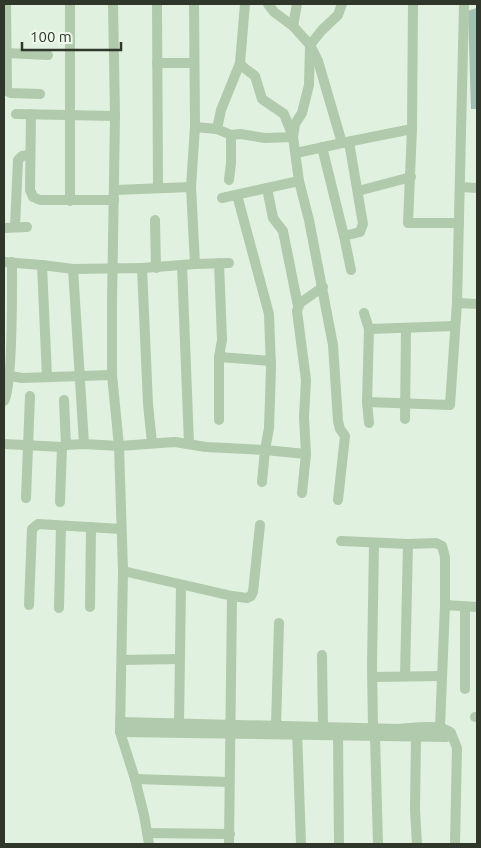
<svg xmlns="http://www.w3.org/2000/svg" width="481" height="848" viewBox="0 0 481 848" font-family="Ubuntu,sans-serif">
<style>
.green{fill:#a0bfb5}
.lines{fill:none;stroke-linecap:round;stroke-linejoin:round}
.minor{stroke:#b1c9ac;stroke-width:10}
</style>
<rect width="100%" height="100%" fill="#e1f1df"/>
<path class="green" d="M477 8V109H471L468 12 470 10Z"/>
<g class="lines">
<g class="minor">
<path d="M6 4 7 91 11 93 40 94"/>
<path d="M113 4 115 116 112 303V375L119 446 123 571 120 732 135 779 144 815 149 844"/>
<path d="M157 4 158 187"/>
<path d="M194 4 195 127 191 187 195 264"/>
<path d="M342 4 338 15 322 30 310 45 318 61 342 143 412 129"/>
<path d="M413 4 412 129 408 223H459"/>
<path d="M293 26 297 4"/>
<path d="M7 53 48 55"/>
<path d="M157 63H194"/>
<path d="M16 114 115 116"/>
<path d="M31 114 30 190 33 197 40 200H114"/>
<path d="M195 127 217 129 231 135 240 134 265 138 293 137 284 114 262 99 255 76 243 67 240 63 245 4"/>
<path d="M217 129 221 110 240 63"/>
<path d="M349 142 363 224 360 232 344 236 351 270"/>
<path d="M322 147 344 236"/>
<path d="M296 153 342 143"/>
<path d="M229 180 231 163V135"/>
<path d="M299 181 309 220 333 345 338 421 340 429 345 436 338 500"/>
<path d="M460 187 477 188"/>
<path d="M267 188 273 218 283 231 298 306"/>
<path d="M115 190 191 187"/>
<path d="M358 191 411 177"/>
<path d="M237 195 269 314 271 368 269 428 265 450 306 454 304 417 306 380 297 311 300 303 323 287"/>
<path d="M222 198 299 181 293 137 295 124 302 113 309 85 310 45 293 26 274 12 268 4"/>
<path d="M70 201V4"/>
<path d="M155 220 156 268"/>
<path d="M15 227 18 160 22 156 29 155"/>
<path d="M4 228 27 227"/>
<path d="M4 262 42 265"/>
<path d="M219 263 222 340 219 357V420"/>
<path d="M182 265 189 444"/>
<path d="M142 268 195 264 229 263"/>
<path d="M73 269 84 444"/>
<path d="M457 303 477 304"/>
<path d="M364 313 369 329 367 402 369 423"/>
<path d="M369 329 455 326"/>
<path d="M219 357 271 361"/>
<path d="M5 375 22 378 112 375"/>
<path d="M47 377 42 265 73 269 142 268 148 404 152 443"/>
<path d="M64 400 66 445"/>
<path d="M4 401C13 391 12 283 12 262"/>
<path d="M367 402 450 405 457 303 464 4"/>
<path d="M405 419 406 329"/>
<path d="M4 444 62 447 66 445 84 444 119 446 175 442 206 447 265 450 262 482"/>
<path d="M302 493 306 454"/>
<path d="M26 498 30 396"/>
<path d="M60 502 62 447"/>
<path d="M341 541 408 544 436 543 442 546 445 557V605"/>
<path d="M123 571 232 596 247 598 251 596 253 592 260 525"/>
<path d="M29 605 32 529 38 524 121 529"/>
<path d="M90 607 91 527"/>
<path d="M465 607V689"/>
<path d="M59 608 61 526"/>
<path d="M322 655 323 727"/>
<path d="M122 660 180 659"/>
<path d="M405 676 408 544"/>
<path d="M373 677 442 676"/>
<path d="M475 717H477"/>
<path d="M179 724 181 585"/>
<path d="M276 726 279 623"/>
<path d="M440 727 445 605 477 607"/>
<path d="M373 728 372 665 374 543"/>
<path d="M297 730 301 844"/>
<path d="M120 732 446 737 451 733C442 723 412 728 398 729L120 722"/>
<path d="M451 733 457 748 455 844"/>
<path d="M338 735 339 844"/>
<path d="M375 736 378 844"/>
<path d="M416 736 415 810 417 844"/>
<path d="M135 779 229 782"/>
<path d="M147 833 230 834"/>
<path d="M229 844 232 596"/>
</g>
</g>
<rect width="481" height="848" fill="none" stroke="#2f372a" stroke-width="10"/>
<path d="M22 42v8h99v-8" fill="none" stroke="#2f372a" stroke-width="2.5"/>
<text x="30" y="42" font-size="15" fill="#2f372a" stroke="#edf9eb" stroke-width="4" paint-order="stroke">100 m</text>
</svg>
